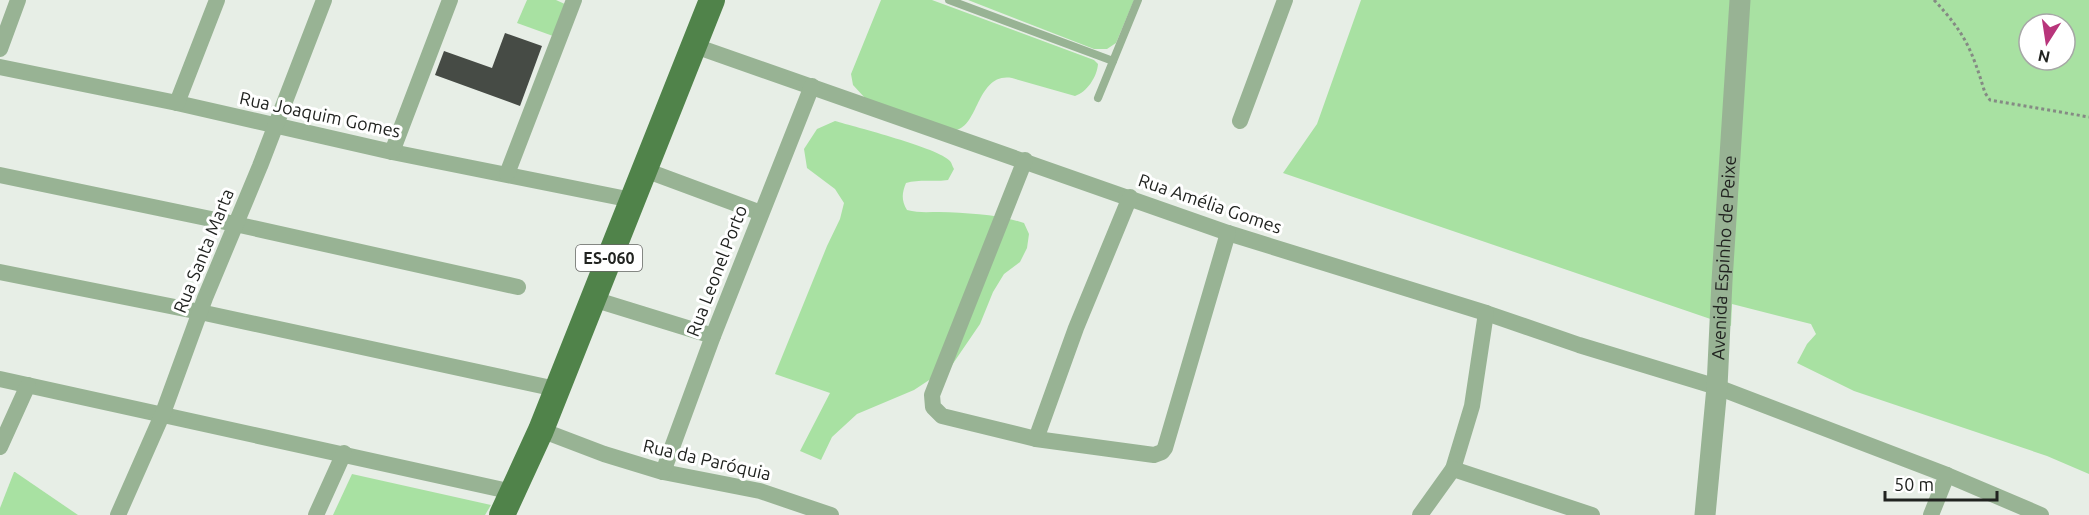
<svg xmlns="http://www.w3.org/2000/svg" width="2089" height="515" viewBox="0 0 2089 515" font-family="Ubuntu,sans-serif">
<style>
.green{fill:#a8e1a2;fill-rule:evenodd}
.building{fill:#464b45}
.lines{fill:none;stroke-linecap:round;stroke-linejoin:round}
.path{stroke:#858a84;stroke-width:3;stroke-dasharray:3 3;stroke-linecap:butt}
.service{stroke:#98b394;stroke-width:8}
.minor{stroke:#98b394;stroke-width:16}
.tertiary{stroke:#98b394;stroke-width:21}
.primary{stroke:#50834a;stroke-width:26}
.labels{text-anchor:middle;stroke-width:6;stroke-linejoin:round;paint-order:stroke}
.shield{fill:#fff;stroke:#646563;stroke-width:1.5}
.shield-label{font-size:16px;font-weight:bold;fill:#212320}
.street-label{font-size:18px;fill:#212320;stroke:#fff}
</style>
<rect width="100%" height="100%" fill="#e7eee6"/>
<g class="green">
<path d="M527 0H556L567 5 553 36 517 23Z"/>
<path d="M881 0H932L1094 60 1098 64C1097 77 1087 92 1075 96L1012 78C977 72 979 126 956 130L865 98 853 85 851 74Z"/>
<path d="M968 0H1134L1116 43 1107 49H1094Z"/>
<path d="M1361 0H2089V474L2047 456 1854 391 1797 363 1807 344 1816 334 1811 324 1732 304 1731 326 1283 173 1317 124ZM2029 24H2065V60H2029Z"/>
<path d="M835 121C855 127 939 148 950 161 952 163 952 166 954 169L948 180C934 182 919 179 906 183 902 193 901 200 907 210 918 213 928 212 939 212 968 213 997 214 1024 223L1029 234 1027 248 1020 262 1004 274 993 292 980 324 952 365 914 390 857 414 832 437 821 460 800 451 830 393 775 374 827 246 840 219 844 203 835 189 807 168 804 149 817 129Z"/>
<path d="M14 472H15L78 515H0V508Z"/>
<path d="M352 474 491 505 485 515H333Z"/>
</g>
<path class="building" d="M505 33 542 46 520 106 435 75 444 51 492 68Z"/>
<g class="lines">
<path class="path" d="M1934 0C1965 33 1972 50 1985 93L1990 100 2089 117"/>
<g class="service">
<path d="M949 0 1113 61"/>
<path d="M1098 98 1138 0"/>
</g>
<g class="minor">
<path d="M695 46 1228 233 1486 313 1579 345 1717 387 1947 475 2041 515"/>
<path d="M0 49 18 0"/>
<path d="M0 67 177 103 392 152 632 200"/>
<path d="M177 103 217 0"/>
<path d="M1240 121 1285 0"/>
<path d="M392 152 450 0"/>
<path d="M1025 160 932 395 933 407 942 416 1036 439 1154 455 1162 452 1165 448 1228 233"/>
<path d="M645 170 761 213"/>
<path d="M507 174 574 0"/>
<path d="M0 175 235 224 518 287"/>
<path d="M0 272 200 312 556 389"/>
<path d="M593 299 713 336"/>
<path d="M0 379 513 492"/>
<path d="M541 430 604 454 663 472 760 491 831 515"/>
<path d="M1036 439 1076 328 1130 197"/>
<path d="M0 447 28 385"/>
<path d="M1453 469 1472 406 1486 313"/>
<path d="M663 472 713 336 812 86"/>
<path d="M118 515 163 413 205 298 260 166 324 0"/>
<path d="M316 515 344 453"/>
<path d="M1420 515 1453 469 1592 515"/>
<path d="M1931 515 1947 475"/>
</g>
<path class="tertiary" id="s1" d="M1705 515 1717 387 1722 281 1740 0"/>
<path class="primary" d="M502 515 541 430 712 0"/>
</g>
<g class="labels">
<rect class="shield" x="576" y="245" width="66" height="26" rx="4.5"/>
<g class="shield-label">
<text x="609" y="264">ES-060</text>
</g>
<g class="street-label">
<text transform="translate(320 115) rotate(12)" y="6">Rua Joaquim Gomes</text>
<text transform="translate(1210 204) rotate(19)" y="6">Rua Amélia Gomes</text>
<text transform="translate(204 251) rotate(-68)" y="6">Rua Santa Marta</text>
<text dy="6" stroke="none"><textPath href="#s1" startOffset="258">Avenida Espinho de Peixe</textPath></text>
<text transform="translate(717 271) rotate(-69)" y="6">Rua Leonel Porto</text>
<text transform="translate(707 460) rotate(13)" y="6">Rua da Paróquia</text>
</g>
</g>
<g transform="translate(2047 42) rotate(192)"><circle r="28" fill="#ffffff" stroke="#a6a7a6" stroke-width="1.5"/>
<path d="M0-4.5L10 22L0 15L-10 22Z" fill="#b8357b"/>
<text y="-9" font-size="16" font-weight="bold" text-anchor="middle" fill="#212320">N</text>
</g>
<path d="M1885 491v9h112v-9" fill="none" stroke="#212320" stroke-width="3"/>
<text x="1894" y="491" font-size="18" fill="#212320" stroke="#ffffff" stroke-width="4.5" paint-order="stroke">50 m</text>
</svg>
